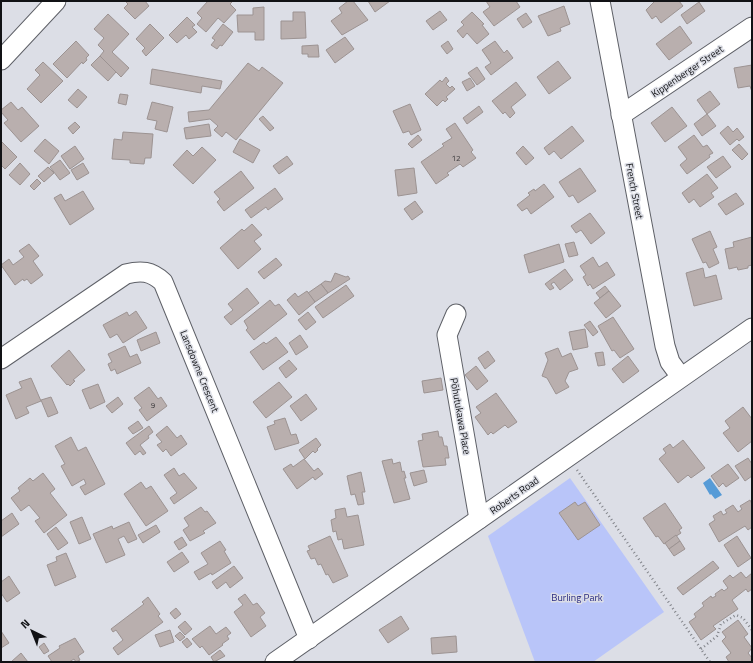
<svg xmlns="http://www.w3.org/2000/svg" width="753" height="663" viewBox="0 0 753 663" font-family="'Titillium Web',sans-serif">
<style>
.green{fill:#b9c5f9}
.water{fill:#569bd7}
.building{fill:#b9afae;stroke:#9c9392}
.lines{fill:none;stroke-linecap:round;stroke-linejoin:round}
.minor-casing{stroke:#5e6067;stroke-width:21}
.path{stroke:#818389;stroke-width:2.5;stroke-dasharray:1 3;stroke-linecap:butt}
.minor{stroke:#fff;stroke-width:19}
.labels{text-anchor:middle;stroke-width:3;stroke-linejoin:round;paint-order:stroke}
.number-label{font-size:8px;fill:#3b393b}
.street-label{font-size:10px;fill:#111215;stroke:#dcdee6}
.park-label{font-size:10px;fill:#272880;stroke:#dcdee6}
</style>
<rect width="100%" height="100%" fill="#dcdee6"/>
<path class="green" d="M570 478 664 612 593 662H535L488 536Z"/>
<path class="water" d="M710 478 722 495 715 499 711 494 710 495 703 483Z"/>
<g class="building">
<path d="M125 1H145L149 6 135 19 124 8 128 4Z"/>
<path d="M208 1H230L232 2 230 4 236 10 224 23 218 18 206 32 197 24 202 18 197 13Z"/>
<path d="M348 1H353L368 20 342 35 331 21 342 13 339 8Z"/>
<path d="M368 1H390L375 12Z"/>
<path d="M486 1H516L520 7 494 26 483 12 490 7Z"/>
<path d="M655 1H679L683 6 661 23 656 16 652 19 646 10Z"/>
<path d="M699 2 705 11 687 24 681 15Z"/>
<path d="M564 6 570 24 560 28 561 31 548 36 538 16Z"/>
<path d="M264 7V40H255V32H238L237 15H253V8Z"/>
<path d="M440 11 447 20 433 30 426 21Z"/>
<path d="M293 12H305L306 38 281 39V21H293Z"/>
<path d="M472 12 484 24 482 25 489 34 477 44 467 33 463 38 457 31 464 25 461 22Z"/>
<path d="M526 13 532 22 523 28 517 19Z"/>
<path d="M108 14 129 34 112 52 129 68 121 77 100 56 104 51 98 45 104 38 94 29Z"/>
<path d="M187 17 195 25 192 27 197 32 189 39 186 35 177 43 169 35Z"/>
<path d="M150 24 164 38 146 56 142 51 145 48 136 39Z"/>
<path d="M223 24 233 32 222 46 220 45 217 49 211 45 215 40 212 38Z"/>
<path d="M680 26 692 43 669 60 656 44Z"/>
<path d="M345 37 354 49 335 63 326 50Z"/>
<path d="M76 41 89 55 86 58 87 60 83 64 82 62 67 78 53 64Z"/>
<path d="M448 41 453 49 447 54 441 46Z"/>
<path d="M495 41 504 53 507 50 513 58 491 75 485 67 491 63 482 50Z"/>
<path d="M318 45 319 57H308V54H302V46Z"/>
<path d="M100 56 116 72 108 81 91 65Z"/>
<path d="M558 61 571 78 549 94 537 77Z"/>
<path d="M43 62 63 81 41 103 27 89 40 75 35 70Z"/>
<path d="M248 63 259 71 262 67 283 83 236 140 226 132 222 137 214 130 218 126 210 119 189 122 188 112 209 110Z"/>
<path d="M752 65V92L750 86 738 88 734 68Z"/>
<path d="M477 67 485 79 477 85 468 73Z"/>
<path d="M152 69 222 81 220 89 202 86 201 93 150 84Z"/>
<path d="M446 77 449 81 446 84 450 88 452 86 455 89 446 97 448 99 445 102 443 100 437 106 425 94 440 80 442 82Z"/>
<path d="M470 78 475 86 467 91 462 82Z"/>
<path d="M516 82 526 95 511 107 515 113 510 118 505 112 503 114 492 101Z"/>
<path d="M78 89 87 97 77 108 68 100Z"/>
<path d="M710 91 720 104 707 114 697 100Z"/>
<path d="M120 94 128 95 126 105 118 103Z"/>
<path d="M11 102 18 110 22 107 39 126 21 142 4 123 8 120 1 112V110Z"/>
<path d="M152 102 173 107 167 132 155 129 157 121 147 119Z"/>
<path d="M410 104 421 130 411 135 409 131 403 133 393 111Z"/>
<path d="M479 106 483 112 467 124 463 118Z"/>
<path d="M672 107 687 126 665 142 651 123Z"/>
<path d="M707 114 716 126 702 136 694 124Z"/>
<path d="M263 116 274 128 270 131 259 119Z"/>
<path d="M75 122 80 127 73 134 68 128Z"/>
<path d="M455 123 473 150 471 152 476 158 463 167 460 164 447 173 449 175 436 184 421 162 444 146 442 144 452 138 446 129Z"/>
<path d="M209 124 211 136 186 139 184 128Z"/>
<path d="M572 126 584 141 561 159 554 151 549 155 544 148Z"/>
<path d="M728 126 733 132 737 128 744 137 739 141 737 139 730 145 720 133Z"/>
<path d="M123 132 153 134 151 158H145L144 164 130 163V160L112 159 114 139 122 140Z"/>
<path d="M418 135 422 140 412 148 408 144Z"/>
<path d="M694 135 703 147 707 145 713 153 709 155 710 157 687 174 680 165 687 159 678 147Z"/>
<path d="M45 139 59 151 49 164 34 151Z"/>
<path d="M240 139 260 150 253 163 233 152Z"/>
<path d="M1 141 17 157 5 169 1 165Z"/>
<path d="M739 144 748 154 742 160 732 150Z"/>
<path d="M75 146 84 159 70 169 61 156Z"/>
<path d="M523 146 534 158 526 165 516 153Z"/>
<path d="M202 147 216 160 193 184 173 165 187 150 193 156Z"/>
<path d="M287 156 293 164 279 174 273 166Z"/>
<path d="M723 156 731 167 716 178 707 167Z"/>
<path d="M60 160 70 173 60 180 50 167Z"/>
<path d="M20 163 30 174 20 185 9 175Z"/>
<path d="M83 163 89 173 77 180 71 170Z"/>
<path d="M48 167 54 173 44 182 38 176Z"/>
<path d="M414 168 417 193 398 196 395 170Z"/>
<path d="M580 168 596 191 578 203 573 195 569 197 559 182Z"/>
<path d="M241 171 254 188 224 211 217 202 220 199 214 192Z"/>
<path d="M707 174 718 188 711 193 714 197 700 207 694 199 689 203 682 193Z"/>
<path d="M37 179 41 183 34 190 30 186Z"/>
<path d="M544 184 554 197 531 214 527 208 522 211 517 205 530 195 528 193 534 189 535 191Z"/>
<path d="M275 188 283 199 268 210 266 207 251 218 245 210Z"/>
<path d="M83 191 94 209 70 225 54 198 61 194 65 201Z"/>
<path d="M736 193 744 204 726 215 718 204Z"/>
<path d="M415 201 423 212 412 220 404 209Z"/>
<path d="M590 213 605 233 591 244 581 230 576 233 571 226Z"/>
<path d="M252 224 262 235 254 241 261 249 238 269 220 248 242 229 244 231Z"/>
<path d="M710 231 717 247 713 249 719 263 709 268 706 262 703 263 692 239Z"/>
<path d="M752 237V265L748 266V268L738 270 737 267 729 269 725 249 734 247 733 242Z"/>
<path d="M574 242 578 255 569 257 565 244Z"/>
<path d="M29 244 39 256 33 261 43 275 31 284 27 279 24 281 23 279 15 285 1 265 9 259 13 265 24 257 19 251Z"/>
<path d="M559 244 564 262 529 273 524 255Z"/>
<path d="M593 257 599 267 607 262 615 275 593 289 590 284 588 286 583 277 586 275 580 266Z"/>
<path d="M276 258 282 265 264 279 258 272Z"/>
<path d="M703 268 705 278 716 275 722 299 694 306 686 273Z"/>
<path d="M565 269 573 280 560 290 554 282 551 284 554 288 550 290 545 284Z"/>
<path d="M335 273 346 277 348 276 350 279 328 293 321 284 325 281 331 282Z"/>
<path d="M321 284 328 293 315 302 308 293Z"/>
<path d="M346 285 354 296 323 318 315 307Z"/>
<path d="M605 286 609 291 600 298 596 293Z"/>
<path d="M247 288 259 303 231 325 224 317 233 310 228 304Z"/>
<path d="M307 291 315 302 299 315 287 300 295 293 298 297Z"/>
<path d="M609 291 621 306 606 318 594 303Z"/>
<path d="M270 300 275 306 279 304 287 314 254 340 246 330 248 328 244 321Z"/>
<path d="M136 311 147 328 123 343 117 334 110 338 103 325 127 312 129 316Z"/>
<path d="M308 312 316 322 306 330 298 320Z"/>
<path d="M613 317 634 349 620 358 614 350 612 351 598 326Z"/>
<path d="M590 321 598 332 593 336 584 325Z"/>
<path d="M585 329 588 347 573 350 569 332Z"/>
<path d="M156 332 160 343 141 351 137 340Z"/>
<path d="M300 335 308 347 296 355 289 343Z"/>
<path d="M276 337 288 352 263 370 250 352 264 342 266 344Z"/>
<path d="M125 346 130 357 137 354 141 363 117 374 115 369 111 371 108 364 112 362 108 354Z"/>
<path d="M558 348 562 357 571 353 578 369 569 372 565 381 569 387 556 394 547 378 542 376 548 360 545 353Z"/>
<path d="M69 350 85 370 73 380 75 381 70 386 68 384 67 385 51 366Z"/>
<path d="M488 351 495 361 485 369 478 358Z"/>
<path d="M603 352 605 365 598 366 595 353Z"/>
<path d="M628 356 639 371 623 383 612 369Z"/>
<path d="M289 360 297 369 286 378 279 368Z"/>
<path d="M476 366 488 381 477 390 465 375Z"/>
<path d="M31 378 41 401 26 407 29 413 16 419 6 395 22 388 19 382Z"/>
<path d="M441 378 443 390 424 393 422 381Z"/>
<path d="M279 382 292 397 266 418 253 402Z"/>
<path d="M98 384 105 402 90 409 82 390Z"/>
<path d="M149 387 158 399 161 397 167 406 147 421 139 410 142 408 134 398Z"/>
<path d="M496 393 517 422 508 428 505 425 493 434 491 432 488 435 475 417 481 413 476 407Z"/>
<path d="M306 394 317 409 301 421 290 406Z"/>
<path d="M51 397 58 413 48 417 41 400Z"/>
<path d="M118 397 123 404 112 413 106 406Z"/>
<path d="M743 407 752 419V441L738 452 723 433 730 428 725 421Z"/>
<path d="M285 418 291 435 296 434 299 443 275 450 267 427 275 424 274 421Z"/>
<path d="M138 421 143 428 133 434 128 428Z"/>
<path d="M149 426 153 432 148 436 149 438 140 445 146 453 143 455 140 451 135 455 126 443Z"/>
<path d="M167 426 177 438 181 435 187 444 171 456 166 449 163 452 157 445 162 442 156 435Z"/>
<path d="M438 431 439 437H442L444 446H447L449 458H445L446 465 423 467 418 441 423 440 422 434Z"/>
<path d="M71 437 78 451 86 447 105 484 85 495 80 487 86 484 84 479 72 486 61 466 65 464 55 446Z"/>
<path d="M316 438 321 445 317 449 318 450 315 453 313 451 305 459 299 450Z"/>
<path d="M683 440 705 468 691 478 688 475 678 483 659 459 666 453 663 449 670 444 673 448Z"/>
<path d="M748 458 752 464V476L745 481 735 466Z"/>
<path d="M304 459 314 471 318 468 323 474 315 480 313 477 297 489 283 469 291 464 293 467Z"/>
<path d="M392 459 393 464 400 462 402 472 404 471 406 478H404L410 499 394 503 382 461Z"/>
<path d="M728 464 739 478 726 487 723 483 719 487 711 476Z"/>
<path d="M174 468 179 476 184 473 197 488 174 504 170 498 177 493 164 475Z"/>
<path d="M424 470 427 482 414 486 410 473Z"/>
<path d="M361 472 365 492H362L364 504 358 505 355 494 351 495 347 476Z"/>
<path d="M43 473 55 489 50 493 67 515 44 533 35 521 40 518 29 505 21 511 11 498 20 491 18 488 30 478 33 481Z"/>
<path d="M141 482 146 489 151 486 168 511 146 526 124 494Z"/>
<path d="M750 500 752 504V527L748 530 745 526 719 542 709 524 715 520 713 516 721 511 723 515 727 513 725 510 733 505 738 512 742 509 740 506Z"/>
<path d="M575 502 578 506 585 502 600 525 578 540 559 513Z"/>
<path d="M665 503 682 528 679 530 681 533 664 544 658 536 656 537 643 518Z"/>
<path d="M201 507 205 512 207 511 216 523 203 531 205 533 190 541 183 530 189 526 184 518Z"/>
<path d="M345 508 347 517 358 515 364 545 344 549 342 539 338 540 336 531 333 532 331 520 336 518 335 510Z"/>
<path d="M12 513 19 524 1 537V521Z"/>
<path d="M82 517 91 539 79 544 70 522Z"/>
<path d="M129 522 137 539 128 543 124 536 118 539 125 555 106 563 93 534 112 526 113 529Z"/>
<path d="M156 525 160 532 143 543 138 535Z"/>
<path d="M56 527 68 543 58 550 47 534Z"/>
<path d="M676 535 680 541 669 549 665 543Z"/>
<path d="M330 536 348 576 333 583 328 574 326 575 321 564 318 565 315 558 311 559 307 551 310 550 308 546Z"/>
<path d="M737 536 751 558 738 567 724 545Z"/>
<path d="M182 537 187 545 179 550 174 542Z"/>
<path d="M220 541 226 550 224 551 231 563 212 575 211 573 199 580 194 572 208 564 201 553Z"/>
<path d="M680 541 685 549 674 556 669 549Z"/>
<path d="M182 552 189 562 174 572 167 562Z"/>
<path d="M66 553 76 577 55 586 47 565 57 561 56 557Z"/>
<path d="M713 561 719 568 683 595 677 588Z"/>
<path d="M234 566 243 578 230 588 226 582 217 589 212 582Z"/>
<path d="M741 572 746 578 752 573V589L748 592 746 589 732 600 738 609 713 626 716 629 701 640 689 622 696 617 694 614 704 606 702 603 711 596 712 598 716 596 715 594 722 589 724 591 728 588 723 581 730 575 733 578Z"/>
<path d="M9 576 20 593 7 602 1 593V582Z"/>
<path d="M245 594 253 605 257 603 265 613 260 617 266 626 251 637 234 612 243 605 238 599Z"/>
<path d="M148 597 160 614 158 616 163 622 118 655 113 648 123 640 116 630 113 632 111 629 144 604 142 602Z"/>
<path d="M176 608 181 614 175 619 170 613Z"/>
<path d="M401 616 409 629 388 643 379 630Z"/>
<path d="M738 620 748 634 744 637 752 648 748 653 752 658V662H729L726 657 731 653 722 641 726 637 722 632Z"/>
<path d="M185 621 192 629 185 635 178 627Z"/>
<path d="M210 626 216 634 226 627 231 633 227 636 229 639 222 644 223 645 209 655 202 646 200 648 192 639Z"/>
<path d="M170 630 174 642 160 647 155 635Z"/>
<path d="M1 631 9 643 1 648Z"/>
<path d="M180 632 185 637 180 641 175 636Z"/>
<path d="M456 636 457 652 432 654 431 638Z"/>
<path d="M75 638 84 652 78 656 80 660 76 662 74 659 69 662H52L48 656 60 648 59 646Z"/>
<path d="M187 638 192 644 187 648 182 642Z"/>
<path d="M44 643 49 651 44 654 39 647Z"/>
<path d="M220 650 225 656 214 662 211 657Z"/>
<path d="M21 653 28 662H11Z"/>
</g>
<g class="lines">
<defs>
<g id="minor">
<path d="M600 1 665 346 670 362 681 377"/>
<path d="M1 60 56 1"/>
<path d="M621 115 752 27"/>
<path d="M456 314 447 335 479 519"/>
<path d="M1 359 126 274C141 270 151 271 163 282L309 639"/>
<path d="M275 662 752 328"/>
</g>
</defs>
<use href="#minor" class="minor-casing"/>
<g class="path">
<path d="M577 470 710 662"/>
<path d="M701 649 717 636 721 624 736 615 743 618 752 630"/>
</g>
<use href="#minor" class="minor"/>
</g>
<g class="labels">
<g class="number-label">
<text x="456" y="161">12</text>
<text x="153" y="408">9</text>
</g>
<g class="street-label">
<text transform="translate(687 71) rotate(-34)" y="4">Kippenberger Street</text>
<text transform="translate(635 191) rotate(79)" y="4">French Street</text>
<text transform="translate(200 371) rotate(68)" y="4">Lansdowne Crescent</text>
<text transform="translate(461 416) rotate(80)" y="4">Pōhutukawa Place</text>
<text transform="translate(514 495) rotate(-35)" y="4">Roberts Road</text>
</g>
<g class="park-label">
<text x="577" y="601">Burling Park</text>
</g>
</g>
<rect width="753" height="663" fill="none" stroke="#111215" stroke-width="4"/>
<g transform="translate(32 631) rotate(317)" stroke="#dcdee6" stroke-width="3" paint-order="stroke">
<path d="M0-3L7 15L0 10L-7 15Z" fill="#111215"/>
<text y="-6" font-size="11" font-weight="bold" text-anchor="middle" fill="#111215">N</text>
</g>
</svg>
